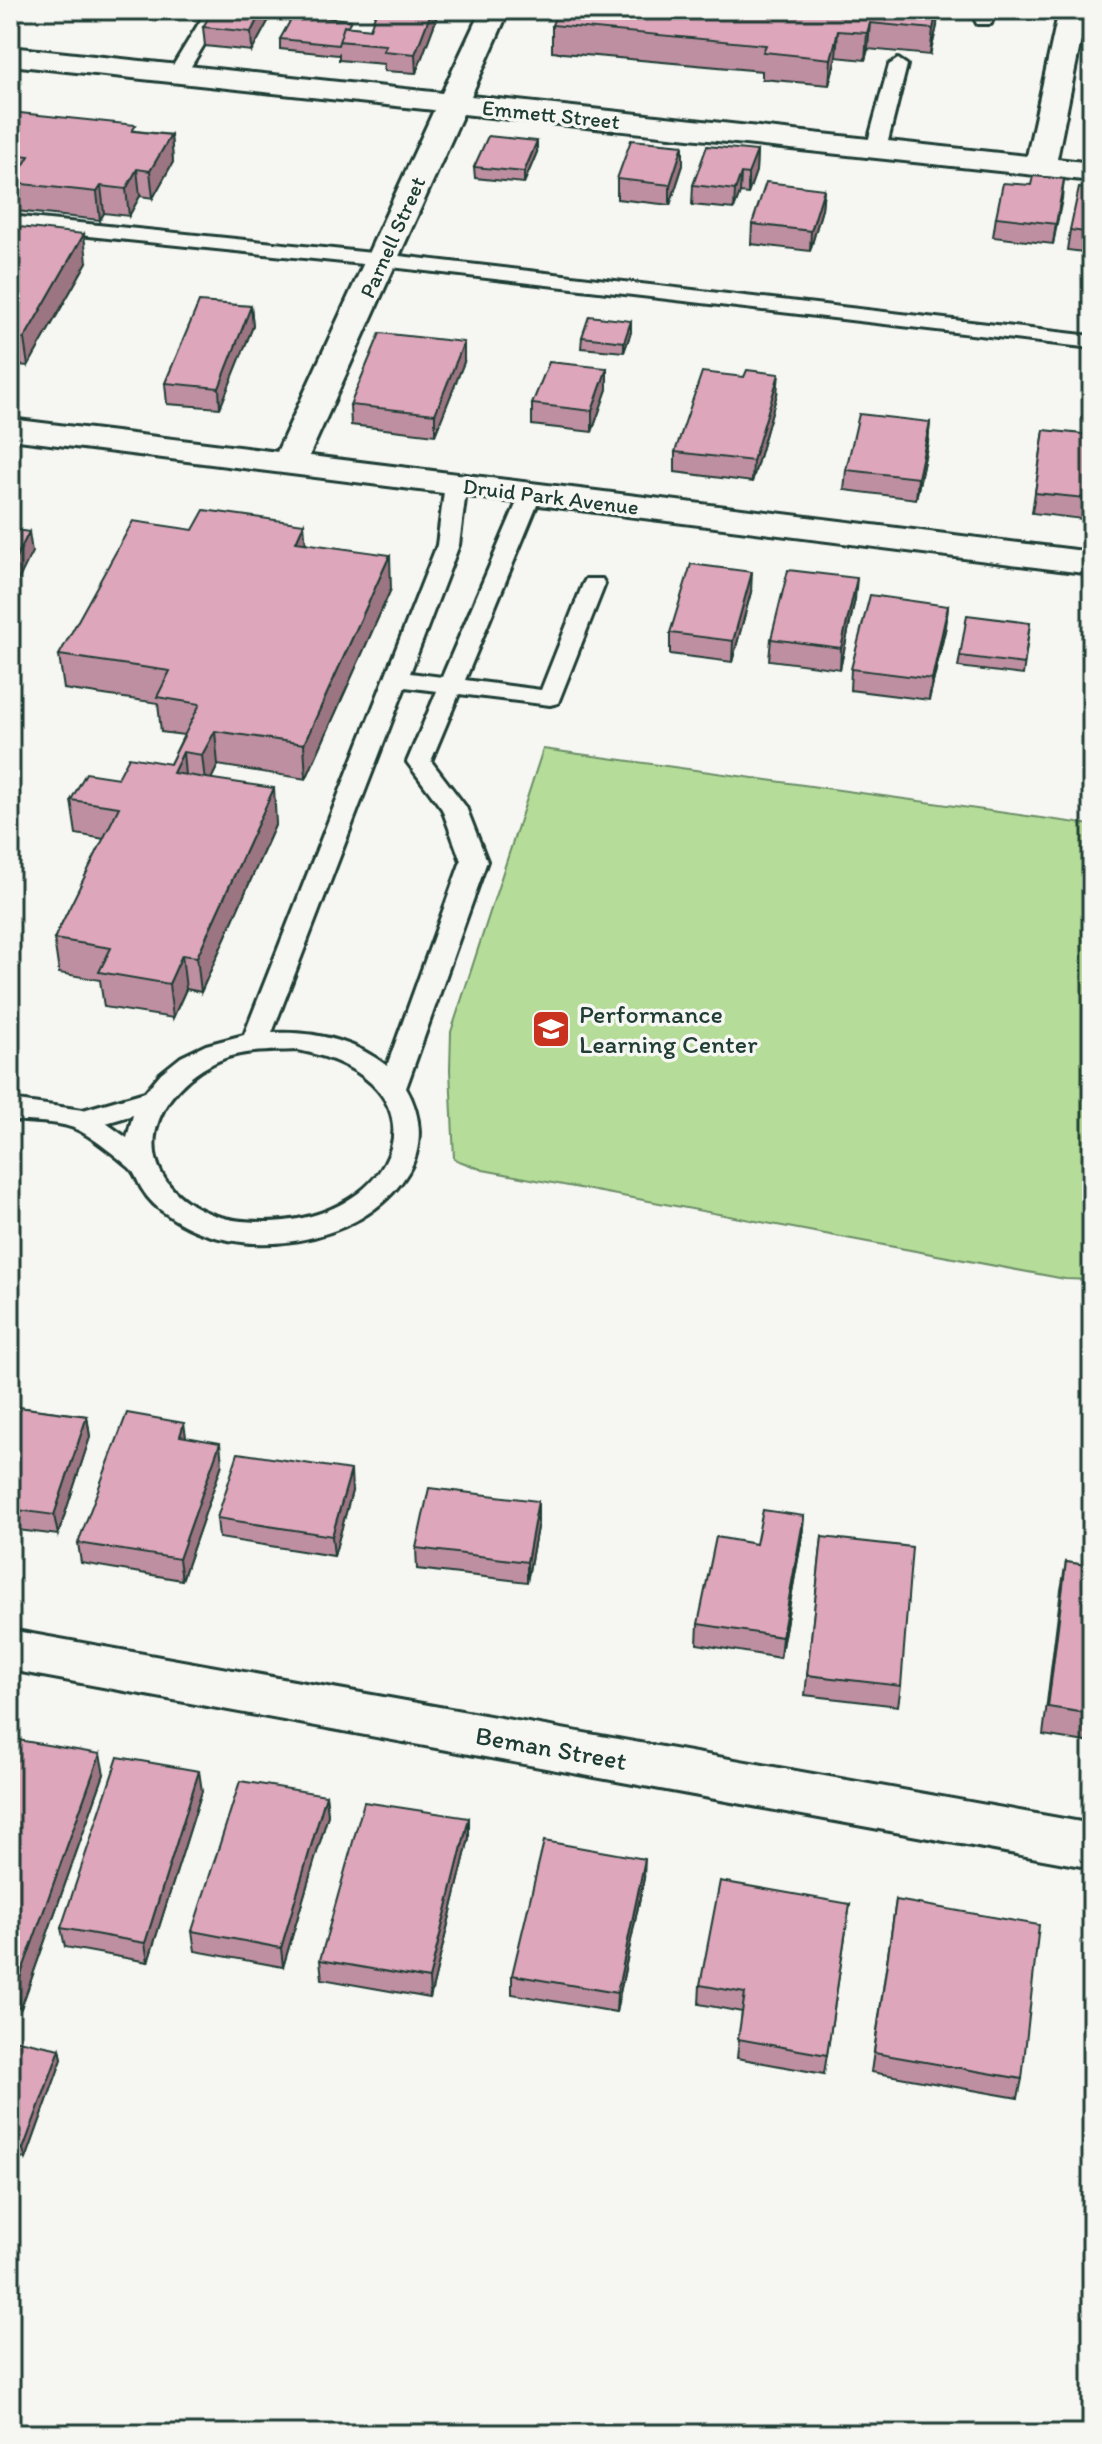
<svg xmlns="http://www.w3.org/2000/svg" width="1102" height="2444" viewBox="0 0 1102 2444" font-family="Itim,sans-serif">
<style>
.green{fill:#b5dd99;stroke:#6a8d66;stroke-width:2}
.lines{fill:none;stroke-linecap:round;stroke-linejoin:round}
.service-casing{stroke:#1f3d34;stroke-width:6}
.minor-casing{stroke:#1f3d34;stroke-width:6}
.tertiary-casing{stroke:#1f3d34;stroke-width:6}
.service{fill:#f6f6f2;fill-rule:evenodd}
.minor{fill:#f6f6f2;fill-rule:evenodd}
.tertiary{fill:#f6f6f2;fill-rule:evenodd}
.wall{fill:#be8fa0;stroke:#1f3d34;stroke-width:2}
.shaded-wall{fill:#9b7482;stroke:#1f3d34;stroke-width:2}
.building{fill:#dda6ba;stroke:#1f3d34;stroke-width:2}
.labels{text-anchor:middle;stroke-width:7;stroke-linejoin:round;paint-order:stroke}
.far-street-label{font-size:22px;fill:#1f3d34;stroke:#f6f6f2}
.poi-label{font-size:26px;fill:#1f3d34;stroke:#f6f6f2;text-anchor:start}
.street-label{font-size:26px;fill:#1f3d34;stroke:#f6f6f2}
</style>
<rect width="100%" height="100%" fill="#f6f6f2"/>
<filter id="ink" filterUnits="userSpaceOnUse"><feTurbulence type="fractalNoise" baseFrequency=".0125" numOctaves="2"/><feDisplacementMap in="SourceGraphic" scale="16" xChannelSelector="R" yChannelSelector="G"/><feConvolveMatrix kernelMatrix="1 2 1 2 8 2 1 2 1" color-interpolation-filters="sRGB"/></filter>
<g filter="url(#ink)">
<path class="green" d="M543 749 1092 825V1280L1065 1279 483 1170 454 1159 450 1070 451 1032Z"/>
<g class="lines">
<defs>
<g id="service">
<path d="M207 10H225L184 78H170L168 74Z"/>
<path d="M978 10H996L991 24H977L975 20Z"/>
<path d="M898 59 907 65 886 149 883 153H869L866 149 889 65Z"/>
<path d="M10 216 382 254 1092 336V348L382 266 10 228Z"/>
<path d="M456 477 467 484 459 545 410 673 442 677 523 488H539L542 493 465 680 541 690 583 584 586 579H602L605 584 558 703 550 705 459 694 431 761 466 807 487 861 406 1088C422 1115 424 1148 407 1174 362 1247 237 1265 168 1215 158 1209 148 1199 142 1189 138 1183 136 1174 130 1168 119 1158 90 1135 76 1129 58 1121 30 1122 10 1120V1100L83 1110 145 1092 161 1073 181 1057 206 1045 244 1035 437 545 445 484ZM405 687 437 691 407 762 442 809 461 861 387 1066C354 1040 313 1031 272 1033ZM298 1050C455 1082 400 1222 264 1222 244 1222 223 1220 204 1211 121 1171 152 1086 225 1058 248 1050 274 1051 298 1050ZM133 1115 127 1138 106 1123Z"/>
</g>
<g id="minor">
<path d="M481 10H509L471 96 1027 156 1059 10H1087L1057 159 1092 163V181L463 114 306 463 301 470 289 473 277 470 272 463 434 110 10 65V47L442 93Z"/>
<path d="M10 1630 1092 1824V1868L10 1670Z"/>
</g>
<path id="tertiary" d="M10 419 1092 552V574L10 439Z"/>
</defs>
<use href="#service" class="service-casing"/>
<use href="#minor" class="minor-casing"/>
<use href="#tertiary" class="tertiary-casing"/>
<use href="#service" class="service"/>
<use href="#minor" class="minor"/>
<use href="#tertiary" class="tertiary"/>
</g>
<g class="wall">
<path d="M272 14 252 51 205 46 203 27Z"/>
<path d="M785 16 937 26 930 55 868 49 865 60 836 57 829 85 762 79V71L552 52V25Z"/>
<path d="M436 20 416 73 384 71V64L339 60V54L338 55 280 49V39L351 27 370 29Z"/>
<path d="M10 112 136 131 171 135 173 162 153 198 140 196 129 216 104 213 100 220 16 211 13 183 14 182 10 181Z"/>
<path d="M683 145V165L670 205 617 199V179Z"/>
<path d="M757 151 756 171 748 194 740 193 734 209 692 205 693 185Z"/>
<path d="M537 152 524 183 475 178 474 167Z"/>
<path d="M1064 179 1053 244 993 237 996 217 1031 185Z"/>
<path d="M824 189 822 209 810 251 751 244 752 224Z"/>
<path d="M1092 190V253L1067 250 1070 230Z"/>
<path d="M10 226 87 262 28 366 10 364Z"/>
<path d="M251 306 253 326 220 408 167 404 165 383Z"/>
<path d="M631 321V332L624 352 581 348 582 337Z"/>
<path d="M464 362 435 435 351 425 350 405Z"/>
<path d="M607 368V389L592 432 532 425V404Z"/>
<path d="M777 394 752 482 675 472V452Z"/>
<path d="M930 422 928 442 916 499 844 490 846 470Z"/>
<path d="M1044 430 1092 444 1082 519 1032 513Z"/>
<path d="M193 530 306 543 391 589 306 779 218 765 211 779 276 823 201 992 186 989 173 1018 104 1007 100 980 59 973 54 939 104 839 76 834 71 800 118 778 170 764 184 735 161 732 158 703 64 689 59 655Z"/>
<path d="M751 592 732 662 670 654V633Z"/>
<path d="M855 599 840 669 769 660 771 639Z"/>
<path d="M948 606 946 626 929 700 850 690 851 669Z"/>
<path d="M1030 623 1023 675 958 667 960 656Z"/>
<path d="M10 1406 87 1416 90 1437 58 1535 10 1529Z"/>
<path d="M186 1437 222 1464 182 1580 81 1563 78 1543Z"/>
<path d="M352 1491 334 1556 219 1538 217 1518Z"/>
<path d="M538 1501V1522L527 1582 417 1569 416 1548Z"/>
<path d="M804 1516 802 1537 780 1658 697 1644 698 1624 756 1544Z"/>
<path d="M822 1537 901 1686 898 1706 805 1695Z"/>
<path d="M1066 1562 1092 1566V1743L1043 1735 1061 1590Z"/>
<path d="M10 1760 104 1774 21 2008 10 2006Z"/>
<path d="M202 1791 148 1962 65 1947 61 1928Z"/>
<path d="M326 1795 328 1815 283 1967 195 1951 192 1931Z"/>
<path d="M469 1818V1838L430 1998 322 1979 320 1960Z"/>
<path d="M644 1878 616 2012 512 1994V1975Z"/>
<path d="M896 1900 1022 2079 1018 2098 871 2072Z"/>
<path d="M850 1904 824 2074 737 2058 742 2012 699 2004 700 1985Z"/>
<path d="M1092 2039V2077L1090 2076Z"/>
<path d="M10 2048 60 2049 62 2059 26 2159 10 2155Z"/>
</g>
<g class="shaded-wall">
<path d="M262 10H272V14L252 51 251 32Z"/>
<path d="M432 10H436V20L416 73 415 54Z"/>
<path d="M937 10H938L937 26 930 55 933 29Z"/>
<path d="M870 23 868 49 865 60 867 33Z"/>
<path d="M838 31 836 57 829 85 831 59Z"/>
<path d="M171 135 173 162 153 198 150 171Z"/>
<path d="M537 141V152L524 183V172Z"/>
<path d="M683 145V165L670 205V185Z"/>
<path d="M757 151 756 171 748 194V174Z"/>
<path d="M137 169 140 196 129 216 126 189Z"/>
<path d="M741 173 740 193 734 209 735 190Z"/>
<path d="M1064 179 1062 199 1053 244 1056 224Z"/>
<path d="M101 186 104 213 100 220 97 192Z"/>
<path d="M824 189 822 209 810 251 811 231Z"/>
<path d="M84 234 87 262 28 366 24 339Z"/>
<path d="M251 306 253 326 220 408 219 388Z"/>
<path d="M631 321V332L624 352V342Z"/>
<path d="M464 342V362L435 435V414Z"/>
<path d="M607 368V389L592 432V411Z"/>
<path d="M779 374 777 394 752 482 753 461Z"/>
<path d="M930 422 928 442 916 499 918 478Z"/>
<path d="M304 524 307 558 296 542Z"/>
<path d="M29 532 32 552 10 597V570Z"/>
<path d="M390 555 391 589 306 779 304 744Z"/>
<path d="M752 572 751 592 732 662 733 641Z"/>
<path d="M857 578 855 599 840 669 841 648Z"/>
<path d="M948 606 946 626 929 700 932 679Z"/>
<path d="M215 731 218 765 206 790 202 755Z"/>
<path d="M183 752 186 787 173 773Z"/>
<path d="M274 788 276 823 201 992 197 957Z"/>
<path d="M182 955 186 989 173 1018 169 984Z"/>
<path d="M87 1416 90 1437 58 1535 54 1515Z"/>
<path d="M184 1423 187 1443 180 1436Z"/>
<path d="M220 1443 222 1464 182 1580 179 1559Z"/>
<path d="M351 1470 352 1491 334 1556 332 1536Z"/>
<path d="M538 1501V1522L527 1582V1562Z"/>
<path d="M804 1516 802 1537 780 1658 782 1637Z"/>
<path d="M100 1754 104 1774 21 2008 16 1988Z"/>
<path d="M199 1771 202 1791 148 1962 145 1943Z"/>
<path d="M326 1795 328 1815 283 1967 281 1948Z"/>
<path d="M469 1818V1838L430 1998 429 1979Z"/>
<path d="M645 1859 644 1878 616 2012 617 1993Z"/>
<path d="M60 2049 62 2059 26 2159 23 2149Z"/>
</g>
<g class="building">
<path d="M213 10H262L251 32 203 27Z"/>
<path d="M377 10H432L415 54 383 51 386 45 338 41 344 26 370 29Z"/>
<path d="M558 10H724L785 16 786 10H937L933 29 870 23 867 33 838 31 831 59 763 52 766 45 552 25Z"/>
<path d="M294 14 351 20 347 27 344 26 338 45 280 39Z"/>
<path d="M10 112 136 125 132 131 171 135 150 171 137 169 126 189 101 186 97 192 13 183 29 156 10 154Z"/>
<path d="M488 136 537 141 524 172 474 167Z"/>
<path d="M631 140 683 145 670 185 617 179Z"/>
<path d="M707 146 757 151 748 174 741 173 735 190 693 185Z"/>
<path d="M1033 176 1064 179 1056 224 996 217 1003 183 1031 185Z"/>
<path d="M766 182 824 189 811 231 752 224Z"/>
<path d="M1079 188 1092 190V233L1070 230Z"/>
<path d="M10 226 84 234 24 339 10 337Z"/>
<path d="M199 302 251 306 219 388 165 383Z"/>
<path d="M589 316 631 321 624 342 582 337Z"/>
<path d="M380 333 464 342 435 414 350 405Z"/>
<path d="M549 362 607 368 592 411 532 404Z"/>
<path d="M747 370 779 374 753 461 675 452 702 372 744 377Z"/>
<path d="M859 414 930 422 918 478 846 470Z"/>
<path d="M1044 430 1092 435 1085 498 1035 493Z"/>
<path d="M204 510 304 524 296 542 390 555 304 744 215 731 202 755 183 752 173 773 274 788 197 957 182 955 169 984 99 972 111 948 54 939 119 807 71 800 86 773 118 778 129 757 170 764 200 704 157 697 170 671 59 655 133 521 193 530Z"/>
<path d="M10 529 29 532 10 570Z"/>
<path d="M691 564 752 572 733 641 670 633Z"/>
<path d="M788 570 857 578 841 648 771 639Z"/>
<path d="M870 595 948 606 932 679 851 669Z"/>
<path d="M967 615 1030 623 1024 664 960 656Z"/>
<path d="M10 1406 87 1416 54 1515 10 1509Z"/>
<path d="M127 1413 184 1423 180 1436 220 1443 179 1559 78 1543Z"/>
<path d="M238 1453 351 1470 332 1536 217 1518Z"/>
<path d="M429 1488 538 1501 527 1562 416 1548Z"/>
<path d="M763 1510 804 1516 782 1637 698 1624 716 1537 756 1544Z"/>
<path d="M822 1537 912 1547 901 1686 807 1675Z"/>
<path d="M1066 1562 1092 1566V1714L1048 1707Z"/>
<path d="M18 1740 100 1754 16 1988 10 1987V1760Z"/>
<path d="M118 1757 199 1771 145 1943 61 1928Z"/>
<path d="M240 1781 326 1795 281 1948 192 1931Z"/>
<path d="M364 1802 469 1818 429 1979 320 1960Z"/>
<path d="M544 1841 645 1859 617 1993 512 1975Z"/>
<path d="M720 1881 850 1904 827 2055 738 2039 745 1993 700 1985Z"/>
<path d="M896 1900 1039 1925 1022 2079 874 2053Z"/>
<path d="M13 2039 60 2049 23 2149 10 2146V2048Z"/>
</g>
</g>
<defs>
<symbol id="school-square" viewBox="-11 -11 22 22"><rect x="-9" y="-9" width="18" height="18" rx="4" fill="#c8321e" stroke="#f6f6f2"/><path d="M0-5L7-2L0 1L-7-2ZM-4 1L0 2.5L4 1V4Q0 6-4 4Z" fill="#fff"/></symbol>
</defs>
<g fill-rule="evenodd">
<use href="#school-square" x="529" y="1007" width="44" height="44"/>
</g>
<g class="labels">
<g class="far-street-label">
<text transform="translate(551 114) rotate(6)" y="8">Emmett Street</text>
<text transform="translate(392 237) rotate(-66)" y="8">Parnell Street</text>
<text transform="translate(551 496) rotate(7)" y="8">Druid Park Avenue</text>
</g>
<g class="poi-label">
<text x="579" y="1023">Performance<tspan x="579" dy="30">Learning Center</tspan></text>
</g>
<g class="street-label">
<text transform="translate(551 1748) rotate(10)" y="9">Beman Street</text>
</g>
</g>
<rect width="1102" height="2444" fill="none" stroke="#f6f6f2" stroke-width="40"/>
<rect x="20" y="20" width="1062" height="2404" fill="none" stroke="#1f3d34" stroke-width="3" filter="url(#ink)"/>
</svg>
